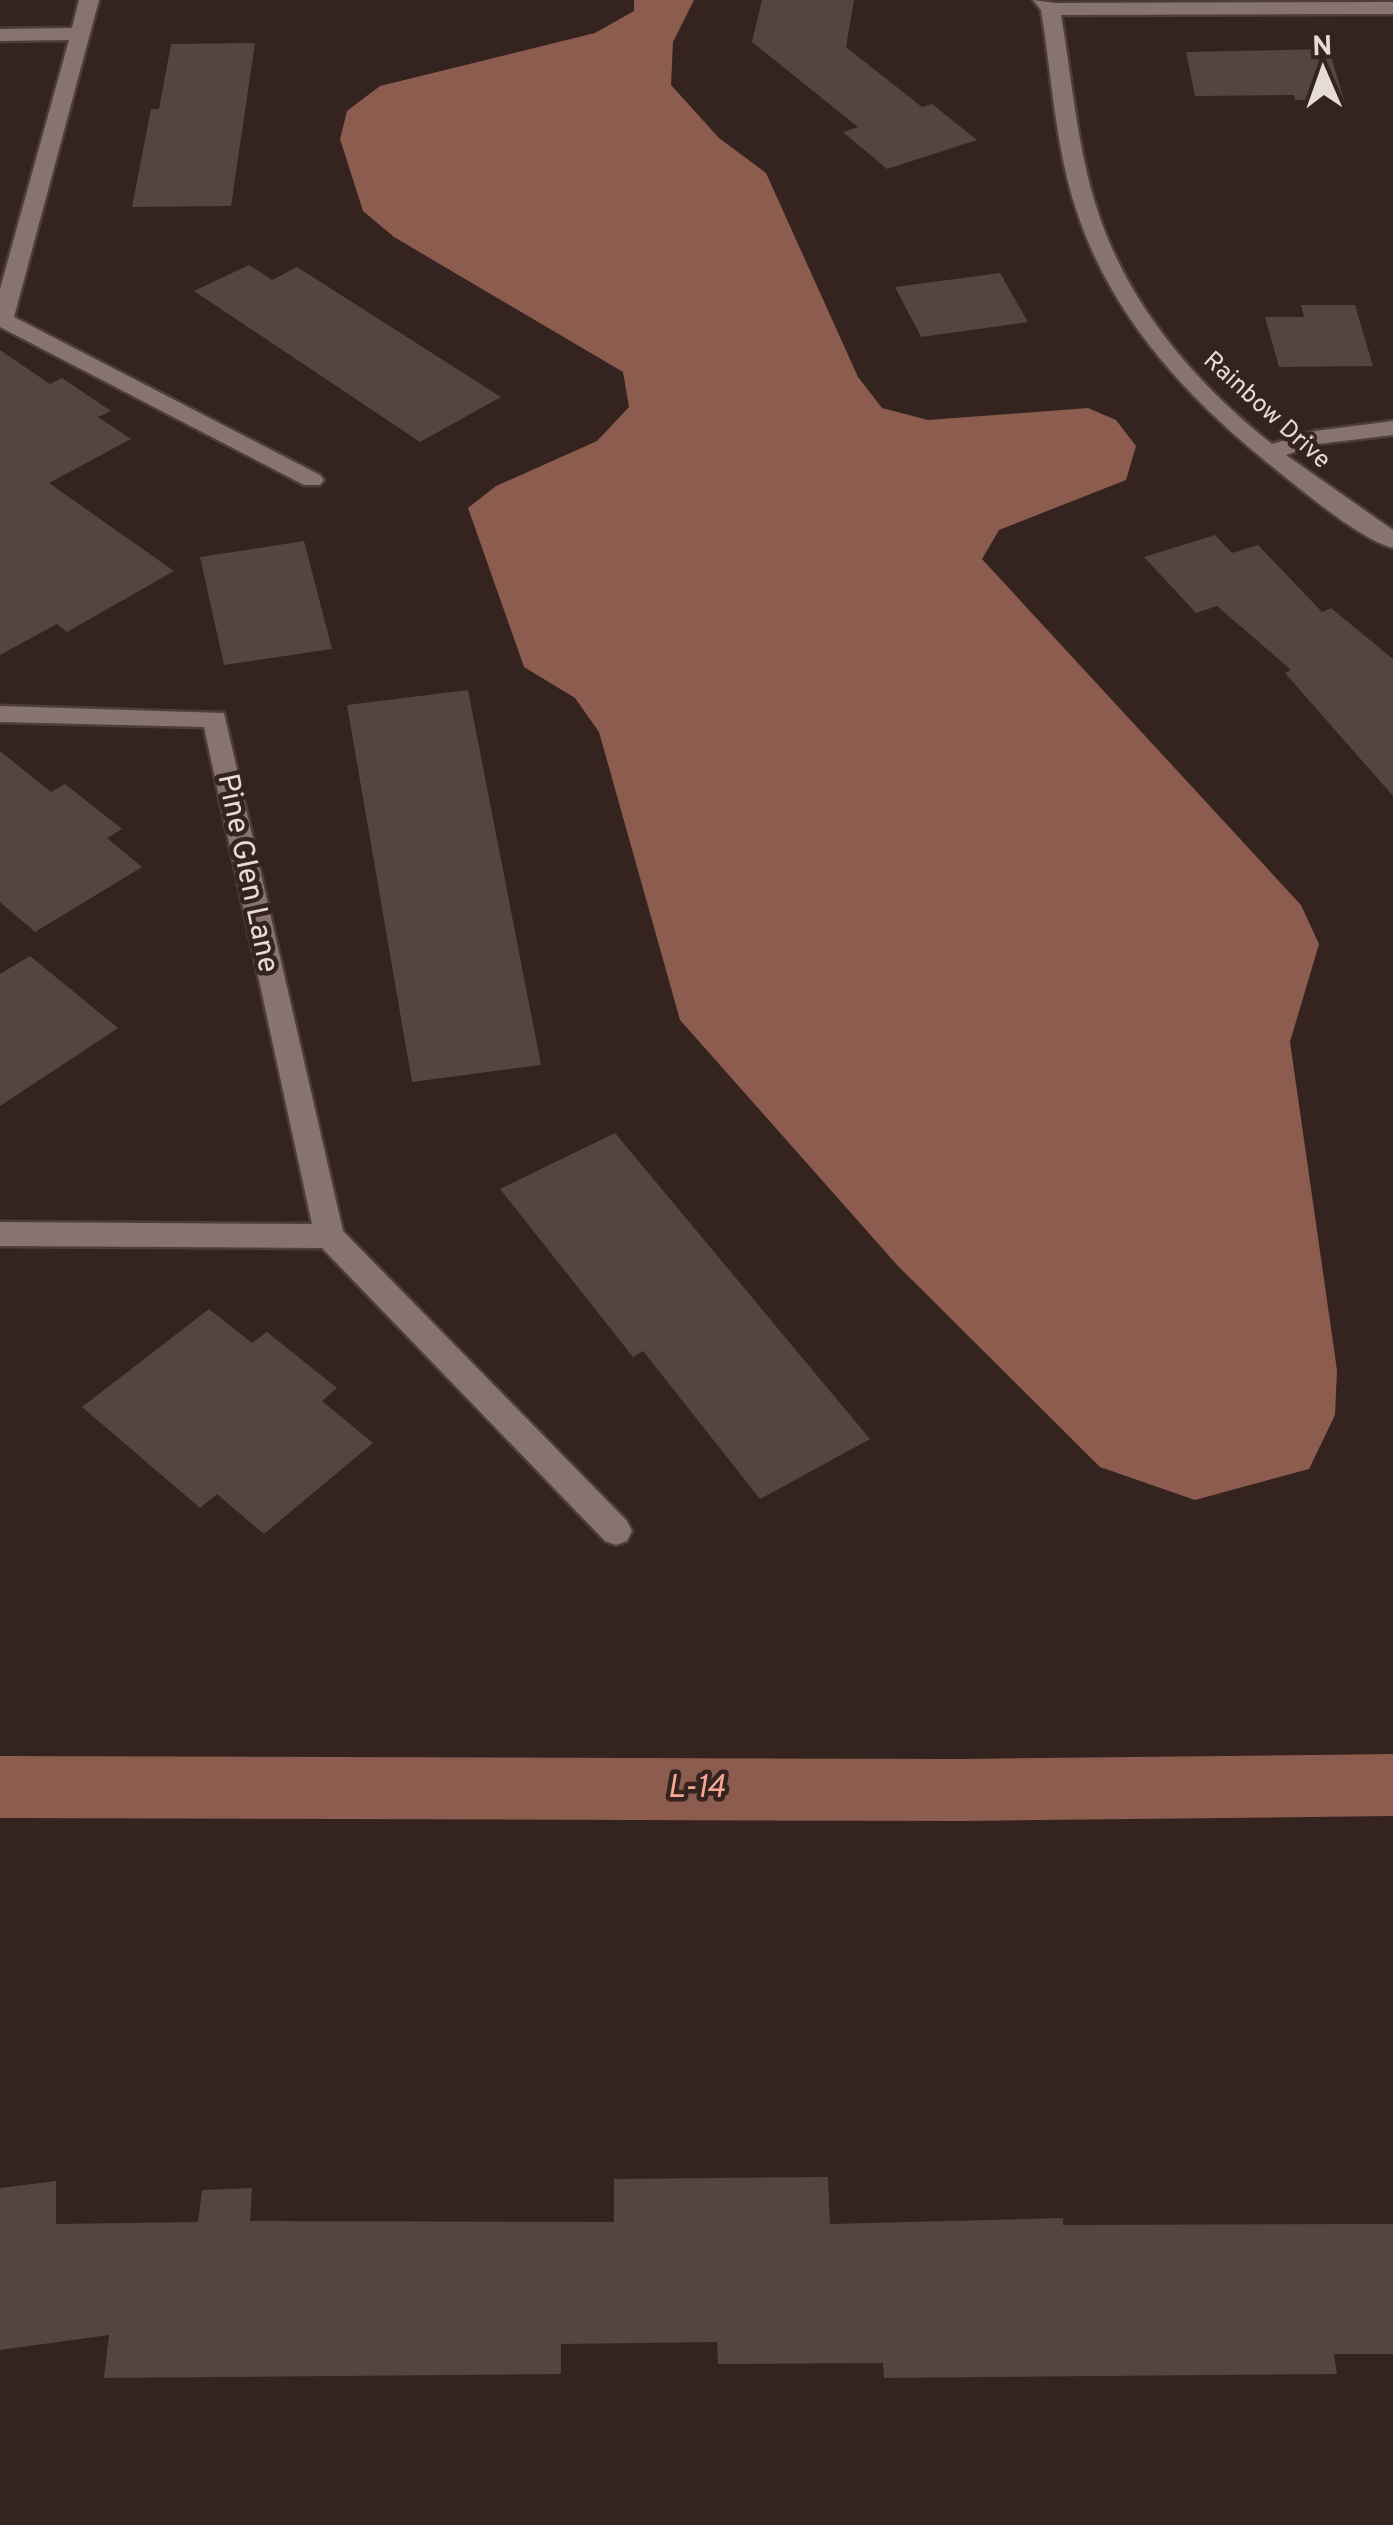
<svg xmlns="http://www.w3.org/2000/svg" width="1393" height="2525" viewBox="0 0 1393 2525" font-family="Overpass,sans-serif">
<style>
.water{fill:#8c5c4f}
.lines{fill:none;stroke-linecap:round;stroke-linejoin:round}
.canal{fill:#8c5c4f;fill-rule:evenodd}
.building{fill:#56443f}
.minor-casing{stroke:#4c3e3a;stroke-width:5}
.minor{fill:#88746e;fill-rule:evenodd}
.labels{text-anchor:middle;stroke-width:9;stroke-linejoin:round;paint-order:stroke}
.far-street-label{font-size:25px;fill:#e7dbd8;stroke:#34231f}
.street-label{font-size:30px;fill:#e7dbd8;stroke:#34231f}
.water-label{font-size:32px;font-style:italic;fill:#f5a993;stroke:#34231f}
</style>
<rect width="100%" height="100%" fill="#34231f"/>
<path class="water" d="M634 0H694L673 42 671 85 719 138 766 173 858 377 882 408 928 420 1088 408 1116 420 1136 446 1126 480 999 530 982 559 1301 905 1319 944 1290 1042 1337 1370 1335 1415 1309 1469 1195 1500 1100 1467 897 1265 680 1020 599 732 575 698 524 667 468 508 496 486 597 441 629 407 623 372 394 237 363 211 340 139 347 111 380 86 595 33 634 11Z"/>
<g class="lines">
<path class="canal" d="M1393 1754V1816L961 1821 0 1818V1756L961 1759Z"/>
</g>
<g class="building">
<path d="M762 0H854L846 47 922 107 932 104 977 140 887 169 843 132 858 127 752 42Z"/>
<path d="M255 43 231 206 132 207 151 109H159L171 44Z"/>
<path d="M1329 49 1344 100H1295L1294 95 1195 96 1186 52Z"/>
<path d="M249 265 272 280 297 267 501 397 420 442 194 291Z"/>
<path d="M1000 273 1028 322 921 337 895 287Z"/>
<path d="M1301 305H1355L1373 366 1279 367 1265 317H1304Z"/>
<path d="M0 350 50 384 62 378 111 411 98 417 131 439 49 483 174 571 67 632 57 624 0 655Z"/>
<path d="M1215 535 1232 553 1258 545 1322 612 1331 608 1393 659V796L1285 673 1291 670 1217 606 1196 613 1144 557Z"/>
<path d="M304 541 332 649 224 665 200 557Z"/>
<path d="M468 690 541 1065 412 1082 347 705Z"/>
<path d="M0 751 51 792 65 784 122 829 107 838 142 867 35 932 0 902Z"/>
<path d="M30 956 118 1028 0 1106V974Z"/>
<path d="M615 1133 870 1439 760 1499 643 1351 633 1357 500 1189Z"/>
<path d="M209 1309 252 1343 267 1332 337 1388 322 1401 373 1443 264 1534 217 1494 200 1508 82 1407Z"/>
<path d="M828 2177 830 2224 1063 2218V2225L1393 2224V2354H1334L1337 2374 884 2378 883 2363 718 2364 717 2342 561 2344V2374L104 2378 109 2335 0 2350V2188L56 2181V2224L198 2222 202 2190 252 2188 250 2221 614 2222V2179Z"/>
</g>
<g class="lines">
<defs>
<g id="minor">
<path d="M79 0H99L14 317 320 475 324 480 320 485H304L0 327V289L69 40 0 41V29L72 28Z"/>
<path d="M1033 0 1055 3 1393 2V14L1061 15C1072 79 1077 147 1097 209 1127 304 1195 383 1272 444L1315 431 1393 421V435L1318 444 1286 455 1393 530V548C1363 541 1305 493 1279 472 1192 403 1113 321 1077 212 1055 147 1052 76 1041 10Z"/>
<path d="M0 706 224 713 343 1231 627 1521 632 1531 627 1541 616 1545 605 1541 322 1248 0 1246V1222L312 1224 204 727 0 722Z"/>
</g>
</defs>
<use href="#minor" class="minor-casing"/>
<use href="#minor" class="minor"/>
</g>
<g class="labels">
<g class="far-street-label">
<text transform="translate(1268 409) rotate(42)" y="9">Rainbow Drive</text>
</g>
<g class="street-label">
<text transform="translate(249 873) rotate(78)" y="10">Pine Glen Lane</text>
</g>
<g class="water-label">
<text x="696" y="1797">L-14</text>
</g>
</g>
<g transform="translate(1323 70) rotate(358)" stroke="#34231f" stroke-width="8" paint-order="stroke">
<path d="M0-8L18 38L0 25L-18 38Z" fill="#e7dbd8"/>
<text y="-15" font-size="28" font-weight="bold" text-anchor="middle" fill="#e7dbd8">N</text>
</g>
</svg>
